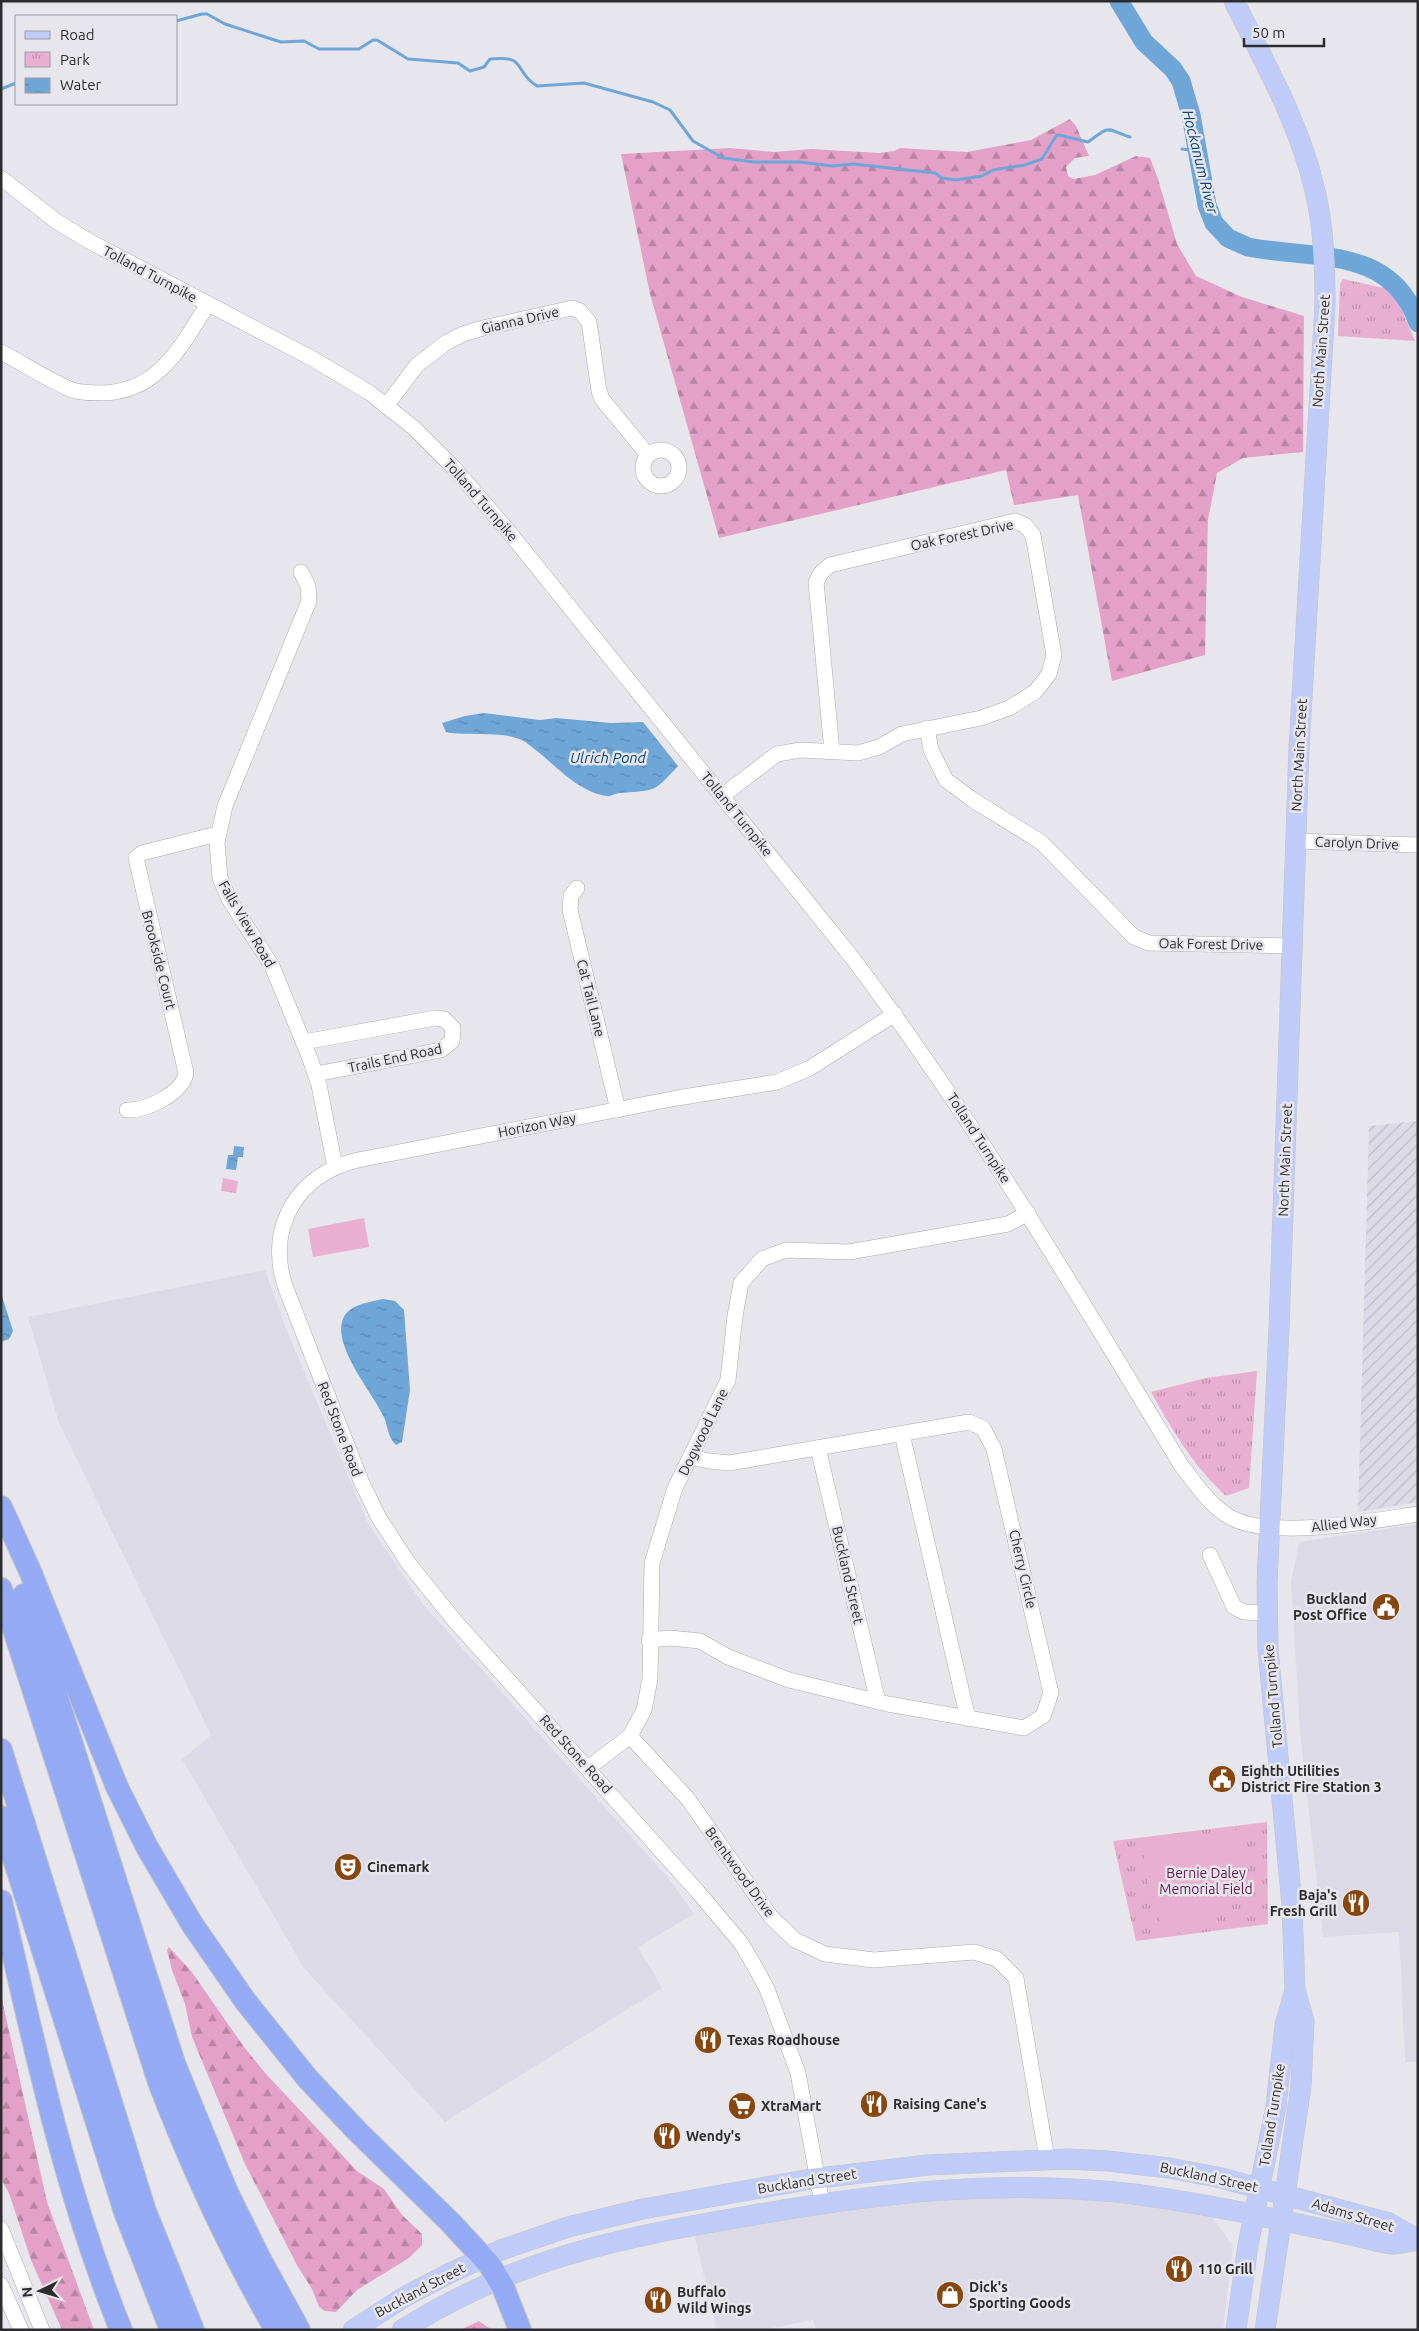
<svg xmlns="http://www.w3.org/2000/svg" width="1419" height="2331" viewBox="0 0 1419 2331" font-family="Ubuntu,sans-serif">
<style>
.built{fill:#dddae8}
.industrial{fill:url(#industrial-furrows)}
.forest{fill:url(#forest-firs)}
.park{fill:url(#park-tufts)}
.garden{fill:#e9afd0}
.water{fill:url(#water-ripples)}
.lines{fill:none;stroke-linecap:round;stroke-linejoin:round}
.stream{stroke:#6fa6d8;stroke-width:3}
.river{stroke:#6fa6d8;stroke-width:19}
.minor-casing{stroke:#aaa9af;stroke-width:16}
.major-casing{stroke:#c4c4c4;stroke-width:21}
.highway-casing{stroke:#c4c4c4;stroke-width:24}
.minor{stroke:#fff;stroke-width:15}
.major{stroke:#bfccf9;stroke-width:20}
.highway{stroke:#95aaf5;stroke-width:22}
.labels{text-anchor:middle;stroke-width:5;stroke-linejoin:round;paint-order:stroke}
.street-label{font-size:14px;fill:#2c2c2e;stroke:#e8e6ed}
.poi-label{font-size:14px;font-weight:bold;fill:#2c2c2e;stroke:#e8e6ed;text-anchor:start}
.park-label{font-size:14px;fill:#65194d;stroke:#e8e6ed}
.water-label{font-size:15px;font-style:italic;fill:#044675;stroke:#e8e6ed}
</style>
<defs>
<pattern id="industrial-furrows" width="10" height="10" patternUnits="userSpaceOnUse" patternTransform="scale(1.25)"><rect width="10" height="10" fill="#dddae8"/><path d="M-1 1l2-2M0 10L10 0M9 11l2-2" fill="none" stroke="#bebbc7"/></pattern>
<pattern id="forest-firs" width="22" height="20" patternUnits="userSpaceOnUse" patternTransform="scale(1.25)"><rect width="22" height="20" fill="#e4a1c8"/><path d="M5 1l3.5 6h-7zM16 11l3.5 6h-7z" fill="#b983a3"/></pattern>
<pattern id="park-tufts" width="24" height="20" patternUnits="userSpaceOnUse" patternTransform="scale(1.25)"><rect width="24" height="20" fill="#e9afd0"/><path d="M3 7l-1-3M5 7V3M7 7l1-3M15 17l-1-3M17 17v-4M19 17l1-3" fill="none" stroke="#bd8fa9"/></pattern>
<pattern id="water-ripples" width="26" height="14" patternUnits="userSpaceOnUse" patternTransform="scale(1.25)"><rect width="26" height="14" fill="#6fa6d8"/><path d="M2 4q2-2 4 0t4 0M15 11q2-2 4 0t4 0" fill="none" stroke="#5b87b0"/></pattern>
</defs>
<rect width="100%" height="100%" fill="#e8e6ed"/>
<g class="built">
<path d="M265 1270 285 1326 368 1523 422 1603 669 1879 694 1914 638 1947 662 1988 445 2122 304 1968 182 1759 211 1735 59 1423 28 1317Z"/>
<path d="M1418 1524V2062H1405L1399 1932 1323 1937 1300 1731 1291 1582 1299 1542Z"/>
<path d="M977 2197 1089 2198 1209 2212 1233 2246 1223 2330H816L813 2320 762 2330H717L694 2234 846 2204Z"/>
</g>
<path class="industrial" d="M1418 1121V1502L1358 1512 1369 1126Z"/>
<g class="forest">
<path d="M1070 119 1076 126 1089 156 1075 158 1066 167 1068 176 1073 179 1095 175 1136 156 1150 158 1158 179 1177 244 1196 276 1242 297 1304 316 1303 452 1243 458 1217 473 1208 520 1205 655 1112 681 1078 495 1014 505 1006 470 719 538 650 294 621 154 730 148 774 152 811 149 879 153 894 151 900 148 967 152 1031 140Z"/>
<path d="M169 1947 191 1971 244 2047 266 2074 357 2171 384 2189 402 2215 422 2234V2245L409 2258 357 2290 336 2312 325 2311 319 2307 312 2289 298 2267 245 2164 192 2037 185 2004 172 1970 167 1950Z"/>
<path d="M1 1995 47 2202 94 2330H62L31 2260 9 2193 1 2179Z"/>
<path d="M479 2321 492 2330H460Z"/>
</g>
<g class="park">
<path d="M1343 279 1393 290 1415 341 1338 336 1340 284Z"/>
<path d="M223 1178 238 1181 236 1193 221 1191Z"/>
<path d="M1257 1371 1249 1488 1226 1496C1194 1467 1172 1430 1151 1392L1206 1378Z"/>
<path d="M1267 1822 1268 1924 1136 1941 1113 1841Z"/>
</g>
<g class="garden">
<path d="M364 1218 369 1247 313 1257 308 1229Z"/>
<path d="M1241 1829C1248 1888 1223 1926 1164 1936L1148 1881 1143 1843Z"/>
</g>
<g class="water">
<path d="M484 713 540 720 556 718 611 723 643 722 678 766C653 793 657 790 620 793 615 793 611 797 606 796 578 791 557 767 537 751 531 747 528 743 522 740 499 730 470 737 446 732L442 723 465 716Z"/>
<path d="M234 1146 244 1147 243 1157H238L236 1170 226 1169 228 1155H233Z"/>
<path d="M1 1293 13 1331 9 1339 1 1342Z"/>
<path d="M383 1299 395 1301 404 1310 410 1390 402 1442 396 1445C388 1438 388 1427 384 1417 373 1393 332 1346 343 1319 348 1305 369 1302 383 1299Z"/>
</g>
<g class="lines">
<g class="stream">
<path d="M176 21 202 14H207L225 24 281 42 304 41 319 49H359L373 40H377L408 59 458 63 470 71 484 67 490 59C529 55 512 71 537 86L584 83 653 102 670 110 693 141 723 158 754 162H799L833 166 853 164 935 173 942 178 956 180 982 176 993 170 1025 165 1042 159 1056 136 1059 135 1088 142C1112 124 1105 129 1130 137"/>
<path d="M1 89 16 83"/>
<path d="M1182 149 1197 151"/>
</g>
<path class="river" d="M1119 1 1144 42 1173 69 1181 81 1191 115 1207 205 1214 223 1228 238 1248 247C1314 260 1391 245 1418 323"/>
<defs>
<g id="minor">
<path d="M1 178 56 221 87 240 313 359 370 393 414 428 454 468 509 532 854 960C975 1121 1077 1293 1181 1465 1194 1482 1207 1501 1225 1514 1263 1542 1371 1521 1418 1514"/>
<path d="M1 352C24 364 48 380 72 390 82 393 92 393 102 393 159 392 181 346 208 304"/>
<path d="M386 406 417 365 447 342 463 334 483 328 572 308 580 311 589 322 599 391 602 399 648 455"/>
<circle cx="661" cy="468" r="18"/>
<path d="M301 572 308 586 309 601 225 806 217 842 220 878 229 899 272 966 309 1056 319 1085 335 1167"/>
<path d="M927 728 931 750 946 780 973 800 1041 842 1134 937 1149 943 1292 946"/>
<path d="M722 796 777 754 801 750 858 753 879 747 902 734 981 718 1009 708 1035 692 1049 674 1054 655 1033 535 1025 525 1015 521 830 565 821 573 816 582 832 751"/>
<path d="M1296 841 1418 845"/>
<path d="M577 888 571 896 570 910 618 1110"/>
<path d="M304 1042 435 1018 444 1019 453 1028 452 1041 441 1050 316 1074"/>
<path d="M127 1110C146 1111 183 1093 186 1073L136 858 142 853 217 834"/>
<path d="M902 1434 968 1719"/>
<path d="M818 1448 878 1702"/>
<path d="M1210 1555 1234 1607 1244 1612 1267 1613"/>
<path d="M649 1640 670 1638 700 1641 728 1657 789 1680 888 1704 1024 1728 1043 1716 1051 1693 994 1449 983 1428 969 1422 729 1463 709 1461 690 1457"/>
<path d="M630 1736 688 1799 771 1917 795 1940 825 1954 874 1960 974 1952 997 1959 1016 1978 1047 2159"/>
<path d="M588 1768 630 1736 644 1710 650 1679 652 1563 675 1488 728 1380 735 1316 741 1283 762 1259 786 1250 849 1252 1008 1224 1028 1213"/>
<path d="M822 2203 798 2073 767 1989 754 1965 741 1943 698 1892 455 1621 409 1564 379 1518 361 1481 285 1286C266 1226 298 1174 358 1160L677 1098 777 1082 810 1068 895 1014"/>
<path d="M1 2229 42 2330"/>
<path d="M1 2285 21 2330"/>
</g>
<g id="major">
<path d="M1234 1C1264 62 1300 124 1315 191 1324 228 1325 267 1325 305L1299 748 1279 1328 1267 1583 1268 1649 1292 1905 1295 1990 1285 2025 1276 2106 1248 2245 1236 2330"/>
<path d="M353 2330 406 2296 452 2272 501 2250 568 2227 643 2209 811 2179 928 2165 1067 2159 1108 2161 1169 2168 1217 2177 1389 2223 1418 2240"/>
<path d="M402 2330C516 2258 619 2238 748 2216 878 2193 1002 2178 1134 2194 1185 2201 1234 2210 1284 2221 1308 2226 1332 2231 1356 2236 1368 2239 1380 2243 1392 2244 1400 2244 1409 2241 1418 2240"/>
<path d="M1265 2330 1301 2086 1304 2021 1295 1990"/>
</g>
<g id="highway">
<path d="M1 1507 30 1571 117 1787 147 1847 192 1924 246 2002 308 2079 357 2131 450 2222 489 2264 503 2287 520 2330"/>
<path d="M1 1589 159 2082C192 2168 230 2250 276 2330"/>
<path d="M24 1595 174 2063 226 2190 260 2259 299 2330"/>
<path d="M1 1750 145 2211 193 2330"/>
<path d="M1 1817 125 2212 171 2330"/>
<path d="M1 1901C35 2048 64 2189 121 2330"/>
</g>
</defs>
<use href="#minor" class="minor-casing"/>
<use href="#major" class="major-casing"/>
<use href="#highway" class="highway-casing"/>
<use href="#minor" class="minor"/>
<use href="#major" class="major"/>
<use href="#highway" class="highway"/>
</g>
<defs>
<symbol id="civic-disc" viewBox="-11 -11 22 22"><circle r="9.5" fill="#87470e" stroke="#e8e6ed"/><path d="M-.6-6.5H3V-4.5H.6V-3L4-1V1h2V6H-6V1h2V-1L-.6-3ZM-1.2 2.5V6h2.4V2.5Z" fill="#fff"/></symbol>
<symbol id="theatre-disc" viewBox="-11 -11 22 22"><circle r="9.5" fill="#87470e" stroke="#e8e6ed"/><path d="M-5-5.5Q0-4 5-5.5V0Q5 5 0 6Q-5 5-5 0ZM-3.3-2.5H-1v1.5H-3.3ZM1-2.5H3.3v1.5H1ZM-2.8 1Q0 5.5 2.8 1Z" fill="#fff"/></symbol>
<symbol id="restaurant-disc" viewBox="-11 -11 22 22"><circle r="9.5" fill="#87470e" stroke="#e8e6ed"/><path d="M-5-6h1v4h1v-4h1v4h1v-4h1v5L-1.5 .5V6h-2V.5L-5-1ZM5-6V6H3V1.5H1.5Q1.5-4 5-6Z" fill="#fff"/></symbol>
<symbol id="supermarket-disc" viewBox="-11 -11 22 22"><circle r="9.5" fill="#87470e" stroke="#e8e6ed"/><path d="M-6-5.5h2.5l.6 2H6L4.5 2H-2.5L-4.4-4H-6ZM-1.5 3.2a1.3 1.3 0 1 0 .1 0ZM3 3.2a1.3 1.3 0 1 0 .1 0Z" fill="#fff"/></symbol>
<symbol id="shop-disc" viewBox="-11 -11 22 22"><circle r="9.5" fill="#87470e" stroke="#e8e6ed"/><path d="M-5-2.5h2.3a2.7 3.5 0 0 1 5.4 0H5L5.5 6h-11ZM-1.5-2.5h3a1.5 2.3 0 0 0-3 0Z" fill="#fff"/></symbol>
</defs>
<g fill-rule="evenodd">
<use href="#civic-disc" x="1370" y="1591" width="32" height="32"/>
<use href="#civic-disc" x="1206" y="1763" width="32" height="32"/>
<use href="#theatre-disc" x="332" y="1851" width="32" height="32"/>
<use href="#restaurant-disc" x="1340" y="1887" width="32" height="32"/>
<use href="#restaurant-disc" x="692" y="2024" width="32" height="32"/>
<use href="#restaurant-disc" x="858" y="2088" width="32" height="32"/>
<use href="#supermarket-disc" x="726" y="2090" width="32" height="32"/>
<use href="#restaurant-disc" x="651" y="2120" width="32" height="32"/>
<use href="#restaurant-disc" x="1163" y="2253" width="32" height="32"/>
<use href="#shop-disc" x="934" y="2279" width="32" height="32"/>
<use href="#restaurant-disc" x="642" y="2284" width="32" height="32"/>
</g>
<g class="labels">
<g class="street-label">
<text transform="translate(150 274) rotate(28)" y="5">Tolland Turnpike</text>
<text transform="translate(520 320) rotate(-13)" y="5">Gianna Drive</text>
<text transform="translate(1321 351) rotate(-86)" y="5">North Main Street</text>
<text transform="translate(481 500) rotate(49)" y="5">Tolland Turnpike</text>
<text transform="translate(962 535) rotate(-12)" y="5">Oak Forest Drive</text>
<text transform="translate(1299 755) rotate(-87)" y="5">North Main Street</text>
<text transform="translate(737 814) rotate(51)" y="5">Tolland Turnpike</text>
<text transform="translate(1357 843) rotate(2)" y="5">Carolyn Drive</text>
<text transform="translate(247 924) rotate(60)" y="5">Falls View Road</text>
<text transform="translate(1211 944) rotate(1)" y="5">Oak Forest Drive</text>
<text transform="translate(159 960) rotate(76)" y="5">Brookside Court</text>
<text transform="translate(591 998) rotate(76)" y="5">Cat Tail Lane</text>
<text transform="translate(395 1058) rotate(-12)" y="5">Trails End Road</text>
<text transform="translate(537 1125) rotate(-11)" y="5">Horizon Way</text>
<text transform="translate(979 1138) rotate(57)" y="5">Tolland Turnpike</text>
<text transform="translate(1285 1160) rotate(-88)" y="5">North Main Street</text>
<text transform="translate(340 1429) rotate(69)" y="5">Red Stone Road</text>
<text transform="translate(703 1432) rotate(-64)" y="5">Dogwood Lane</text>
<text transform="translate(1344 1523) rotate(-7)" y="5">Allied Way</text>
<text transform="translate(1023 1569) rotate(77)" y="5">Cherry Circle</text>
<text transform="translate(848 1575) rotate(77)" y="5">Buckland Street</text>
<text transform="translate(1273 1696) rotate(-95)" y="5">Tolland Turnpike</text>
<text transform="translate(576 1754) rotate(48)" y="5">Red Stone Road</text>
<text transform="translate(740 1872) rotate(54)" y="5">Brentwood Drive</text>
<text transform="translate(1272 2115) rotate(-81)" y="5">Tolland Turnpike</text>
<text transform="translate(1209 2177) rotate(12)" y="5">Buckland Street</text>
<text transform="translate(807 2181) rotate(-9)" y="5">Buckland Street</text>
<text transform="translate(1353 2215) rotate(17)" y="5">Adams Street</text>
<text transform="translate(420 2290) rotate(-28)" y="5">Buckland Street</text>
</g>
<g class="poi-label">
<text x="1367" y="1604" text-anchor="end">Buckland<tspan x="1367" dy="16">Post Office</tspan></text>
<text x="1241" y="1776">Eighth Utilities<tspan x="1241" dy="16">District Fire Station 3</tspan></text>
<text x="367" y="1872">Cinemark</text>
<text x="1337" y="1900" text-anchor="end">Baja's<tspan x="1337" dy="16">Fresh Grill</tspan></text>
<text x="727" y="2045">Texas Roadhouse</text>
<text x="893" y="2109">Raising Cane's</text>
<text x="761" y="2111">XtraMart</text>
<text x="686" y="2141">Wendy's</text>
<text x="1198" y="2274">110 Grill</text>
<text x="969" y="2292">Dick's<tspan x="969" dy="16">Sporting Goods</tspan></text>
<text x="677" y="2297">Buffalo<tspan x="677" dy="16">Wild Wings</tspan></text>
</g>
<g class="park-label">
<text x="1206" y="1878">Bernie Daley<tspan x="1206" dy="16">Memorial Field</tspan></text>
</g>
<g class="water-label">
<text transform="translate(1200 162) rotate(76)" y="5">Hockanum River</text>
<text x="608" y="763">Ulrich Pond</text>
</g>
</g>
<rect width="1419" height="2331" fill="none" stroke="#2c2c2e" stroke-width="5"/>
<rect x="15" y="15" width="162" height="90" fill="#e8e6ed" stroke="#9d9ca1"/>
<rect x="25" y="31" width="25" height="8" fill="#bfccf9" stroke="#9d9ca1"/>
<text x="60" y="40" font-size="15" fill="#2c2c2e">Road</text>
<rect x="25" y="52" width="25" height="15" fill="url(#park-tufts)" stroke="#9d9ca1"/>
<text x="60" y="65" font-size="15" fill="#2c2c2e">Park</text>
<rect x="25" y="78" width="25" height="15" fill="url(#water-ripples)" stroke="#9d9ca1"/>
<text x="60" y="90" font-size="15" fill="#2c2c2e">Water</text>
<g transform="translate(40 2291) rotate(265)" stroke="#e8e6ed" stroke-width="4" paint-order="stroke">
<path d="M0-4L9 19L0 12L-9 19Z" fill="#2c2c2e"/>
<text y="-8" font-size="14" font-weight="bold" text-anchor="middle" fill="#2c2c2e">N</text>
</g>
<path d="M1244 38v8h80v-8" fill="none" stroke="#2c2c2e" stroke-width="2.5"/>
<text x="1252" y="38" font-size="15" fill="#2c2c2e" stroke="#e8e6ed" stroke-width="4" paint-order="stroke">50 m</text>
</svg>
